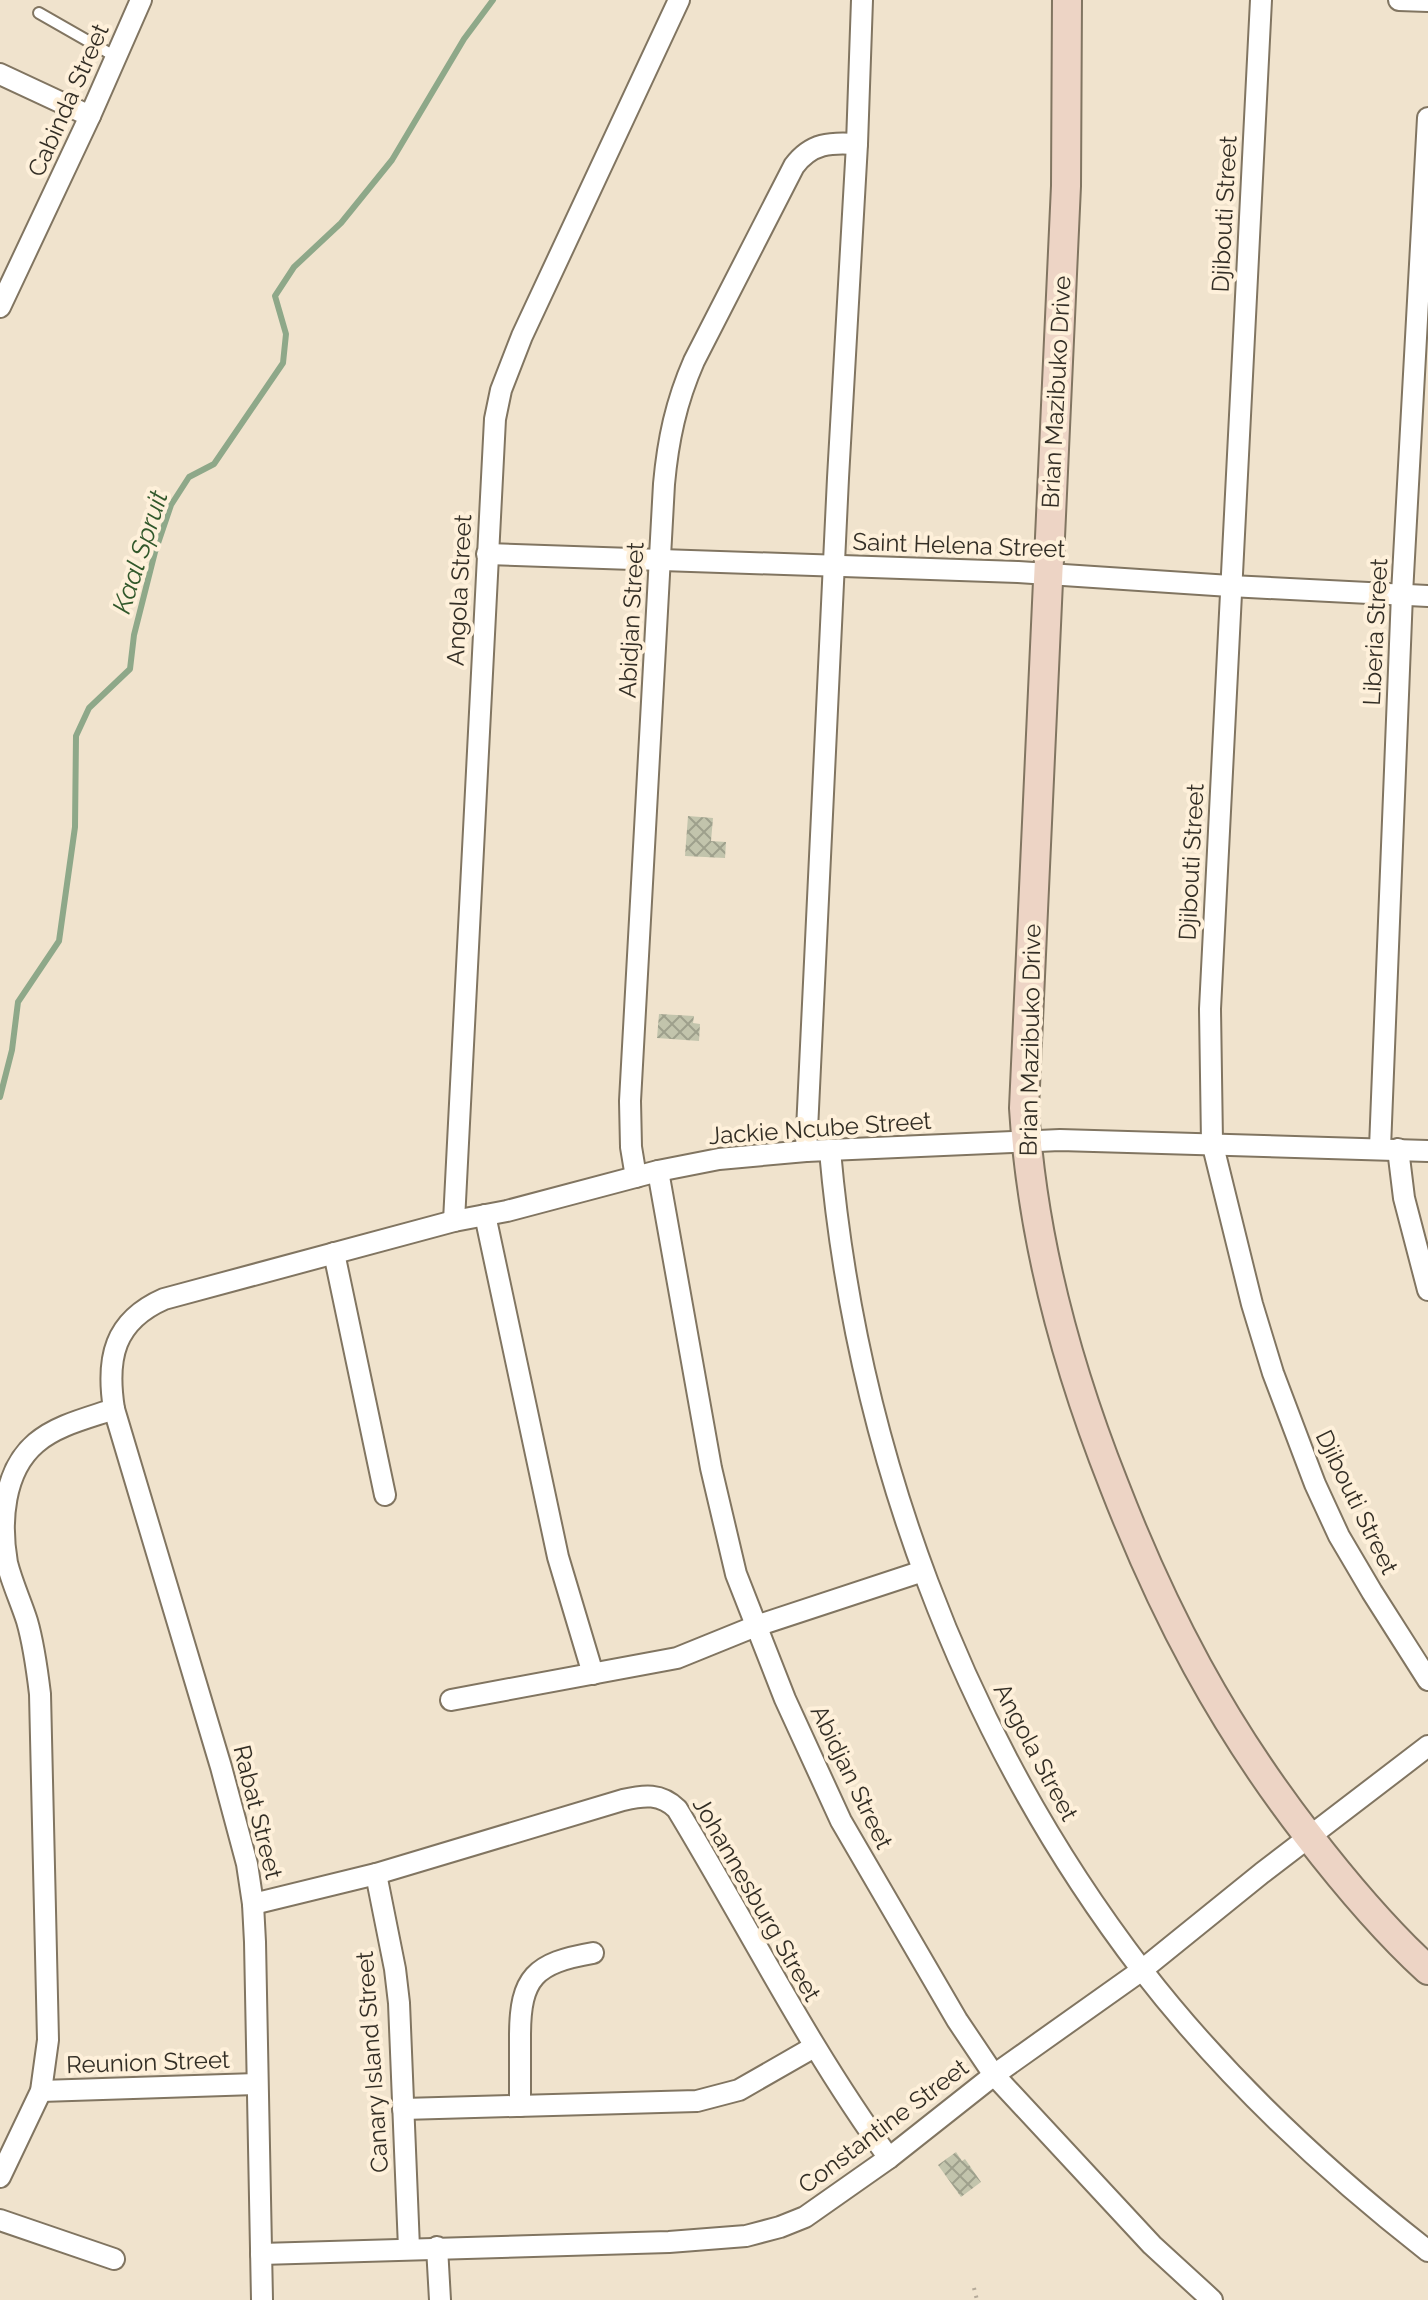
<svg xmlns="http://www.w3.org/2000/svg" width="1428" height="2300" font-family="Raleway,sans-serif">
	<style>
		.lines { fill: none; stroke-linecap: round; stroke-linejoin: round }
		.stream { stroke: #8ea889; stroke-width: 6 }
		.building { fill: url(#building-cross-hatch) }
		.lane-casing { stroke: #817561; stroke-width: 14 }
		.street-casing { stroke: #817561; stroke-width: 24 }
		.secondary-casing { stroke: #817561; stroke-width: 32 }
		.path { stroke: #b5aa99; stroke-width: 4; stroke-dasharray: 2 6; stroke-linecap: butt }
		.lane { stroke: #fff; stroke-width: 10 }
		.street { stroke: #fff; stroke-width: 20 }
		.secondary { stroke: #edd4c5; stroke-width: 28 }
		.labels { text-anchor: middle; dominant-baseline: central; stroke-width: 8; stroke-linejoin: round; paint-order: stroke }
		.street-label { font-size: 24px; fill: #332e25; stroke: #fef0da }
		.water-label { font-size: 26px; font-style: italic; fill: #31582b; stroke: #fef0da }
	</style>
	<defs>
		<pattern id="building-cross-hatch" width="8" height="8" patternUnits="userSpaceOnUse" patternTransform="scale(2)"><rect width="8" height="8" fill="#c2c4ac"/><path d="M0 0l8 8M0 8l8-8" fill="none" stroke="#9ea08c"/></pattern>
	</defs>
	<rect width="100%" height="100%" fill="#f0e3cd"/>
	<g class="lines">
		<!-- stream -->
		<path class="stream" d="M0,1097L12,1050L18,1002L59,941L75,827L76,736L89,708L130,669L134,635L155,552L171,505L189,477L214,464L283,363L286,334L275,296L294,267L341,223L392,160L464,39L493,0"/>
	</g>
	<!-- building -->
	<g class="building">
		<path d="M688,816L713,818L711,841L726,842L725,858L685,856Z"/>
		<path d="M659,1014L694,1016L693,1023L700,1024L699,1041L657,1038Z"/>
		<path d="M956,2152L962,2161L965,2159L981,2182L961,2197L938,2165Z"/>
	</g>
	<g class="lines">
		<!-- lane casing -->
		<g class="lane-casing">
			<path id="lane" d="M39,13L116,57"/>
		</g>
		<!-- street casing -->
		<g class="street-casing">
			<g id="street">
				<path d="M1261,0L1210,1009L1212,1142L1252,1304L1273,1373L1315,1484L1339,1536L1372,1592L1428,1680"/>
				<path d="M1399,0L1428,1"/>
				<path d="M0,74L90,116"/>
				<path d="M0,307L90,116L141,0"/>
				<path d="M487,554L1018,572L1230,586L1428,596"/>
				<path d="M1380,1148L1402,594L1428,118"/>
				<path d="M1398,1149L1404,1198L1428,1290"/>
				<path d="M806,1151L838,478L857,144L862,0"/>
				<path d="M830,1151C856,1446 961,1734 1142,1970C1224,2076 1323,2169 1428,2251"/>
				<path d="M658,1171L711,1468L736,1574L785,1699L841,1821L957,2020L994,2075L1152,2245L1212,2300"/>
				<path d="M636,1177L631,1147L630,1101L664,484C668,440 676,402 694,361L794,166C811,143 831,142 857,144"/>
				<path d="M485,1215L558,1557L593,1674"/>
				<path d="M454,1221L495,419L501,390L522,336L679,0"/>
				<path d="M334,1253L385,1495"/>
				<path d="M451,1700L677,1658L756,1626L923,1571"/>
				<path d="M376,1874L395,1969L399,2003L409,2248"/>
				<path d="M253,1904L376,1874L623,1800C644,1795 661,1793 677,1809C748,1926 808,2047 889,2158"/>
				<path d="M41,2091L257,2084"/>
				<path d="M520,2106C520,2082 520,2059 520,2036C520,1977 535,1963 593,1953"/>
				<path d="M403,2109L697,2101L739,2090L814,2047"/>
				<path d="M0,2177L41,2091L48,2040L40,1694C37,1669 34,1645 27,1621C21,1602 12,1583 7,1563C0,1523 3,1471 36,1443C57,1425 88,1418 114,1409"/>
				<path d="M0,2220L114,2259"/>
				<path d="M437,2247L440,2300"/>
				<path d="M261,2254L669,2242L746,2236L780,2227L805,2217L889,2158L994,2075L1142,1970L1262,1873L1428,1746"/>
				<path d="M262,2300L255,1942L253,1904L247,1864L221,1767L114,1409C106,1358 114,1321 164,1299L454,1221L507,1211L658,1171L719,1159L806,1151L1060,1140L1428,1151"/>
			</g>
		</g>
		<!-- secondary casing -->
		<g class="secondary-casing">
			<path id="secondary" d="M1067,0L1066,186L1024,1108C1032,1239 1066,1364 1114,1485C1164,1614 1222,1724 1307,1834C1344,1882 1383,1929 1428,1970"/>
		</g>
		<!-- path -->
		<path class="path" d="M974,2288L977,2300"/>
		<!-- lane -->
		<use href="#lane" class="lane"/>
		<!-- street -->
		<use href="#street" class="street"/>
		<!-- secondary -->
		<use href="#secondary" class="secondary"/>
	</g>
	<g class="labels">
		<!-- street labels -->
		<g class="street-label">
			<text transform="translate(68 100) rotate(-66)">Cabinda Street</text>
			<text transform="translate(1224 214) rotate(-87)">Djibouti Street</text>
			<text transform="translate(1056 392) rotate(-87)">Brian Mazibuko Drive</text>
			<text transform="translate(959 545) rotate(2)">Saint Helena Street</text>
			<text transform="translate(459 590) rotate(-87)">Angola Street</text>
			<text transform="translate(631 620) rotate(-87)">Abidjan Street</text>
			<text transform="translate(1375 632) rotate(-87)">Liberia Street</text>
			<text transform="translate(1191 862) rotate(-87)">Djibouti Street</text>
			<text transform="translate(1030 1040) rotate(-89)">Brian Mazibuko Drive</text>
			<text transform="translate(820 1128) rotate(-4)">Jackie Ncube Street</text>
			<text transform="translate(1357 1502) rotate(64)">Djibouti Street</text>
			<text transform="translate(1036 1752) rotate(62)">Angola Street</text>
			<text transform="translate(852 1777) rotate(64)">Abidjan Street</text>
			<text transform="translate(258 1812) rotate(76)">Rabat Street</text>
			<text transform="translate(757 1899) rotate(60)">Johannesburg Street</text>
			<text transform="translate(148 2062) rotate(-2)">Reunion Street</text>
			<text transform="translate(372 2062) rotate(-94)">Canary Island Street</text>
			<text transform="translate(883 2126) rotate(-37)">Constantine Street</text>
		</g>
		<!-- water labels -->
		<g class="water-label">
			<text transform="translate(140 552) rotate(-72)">Kaal Spruit</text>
		</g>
	</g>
</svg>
